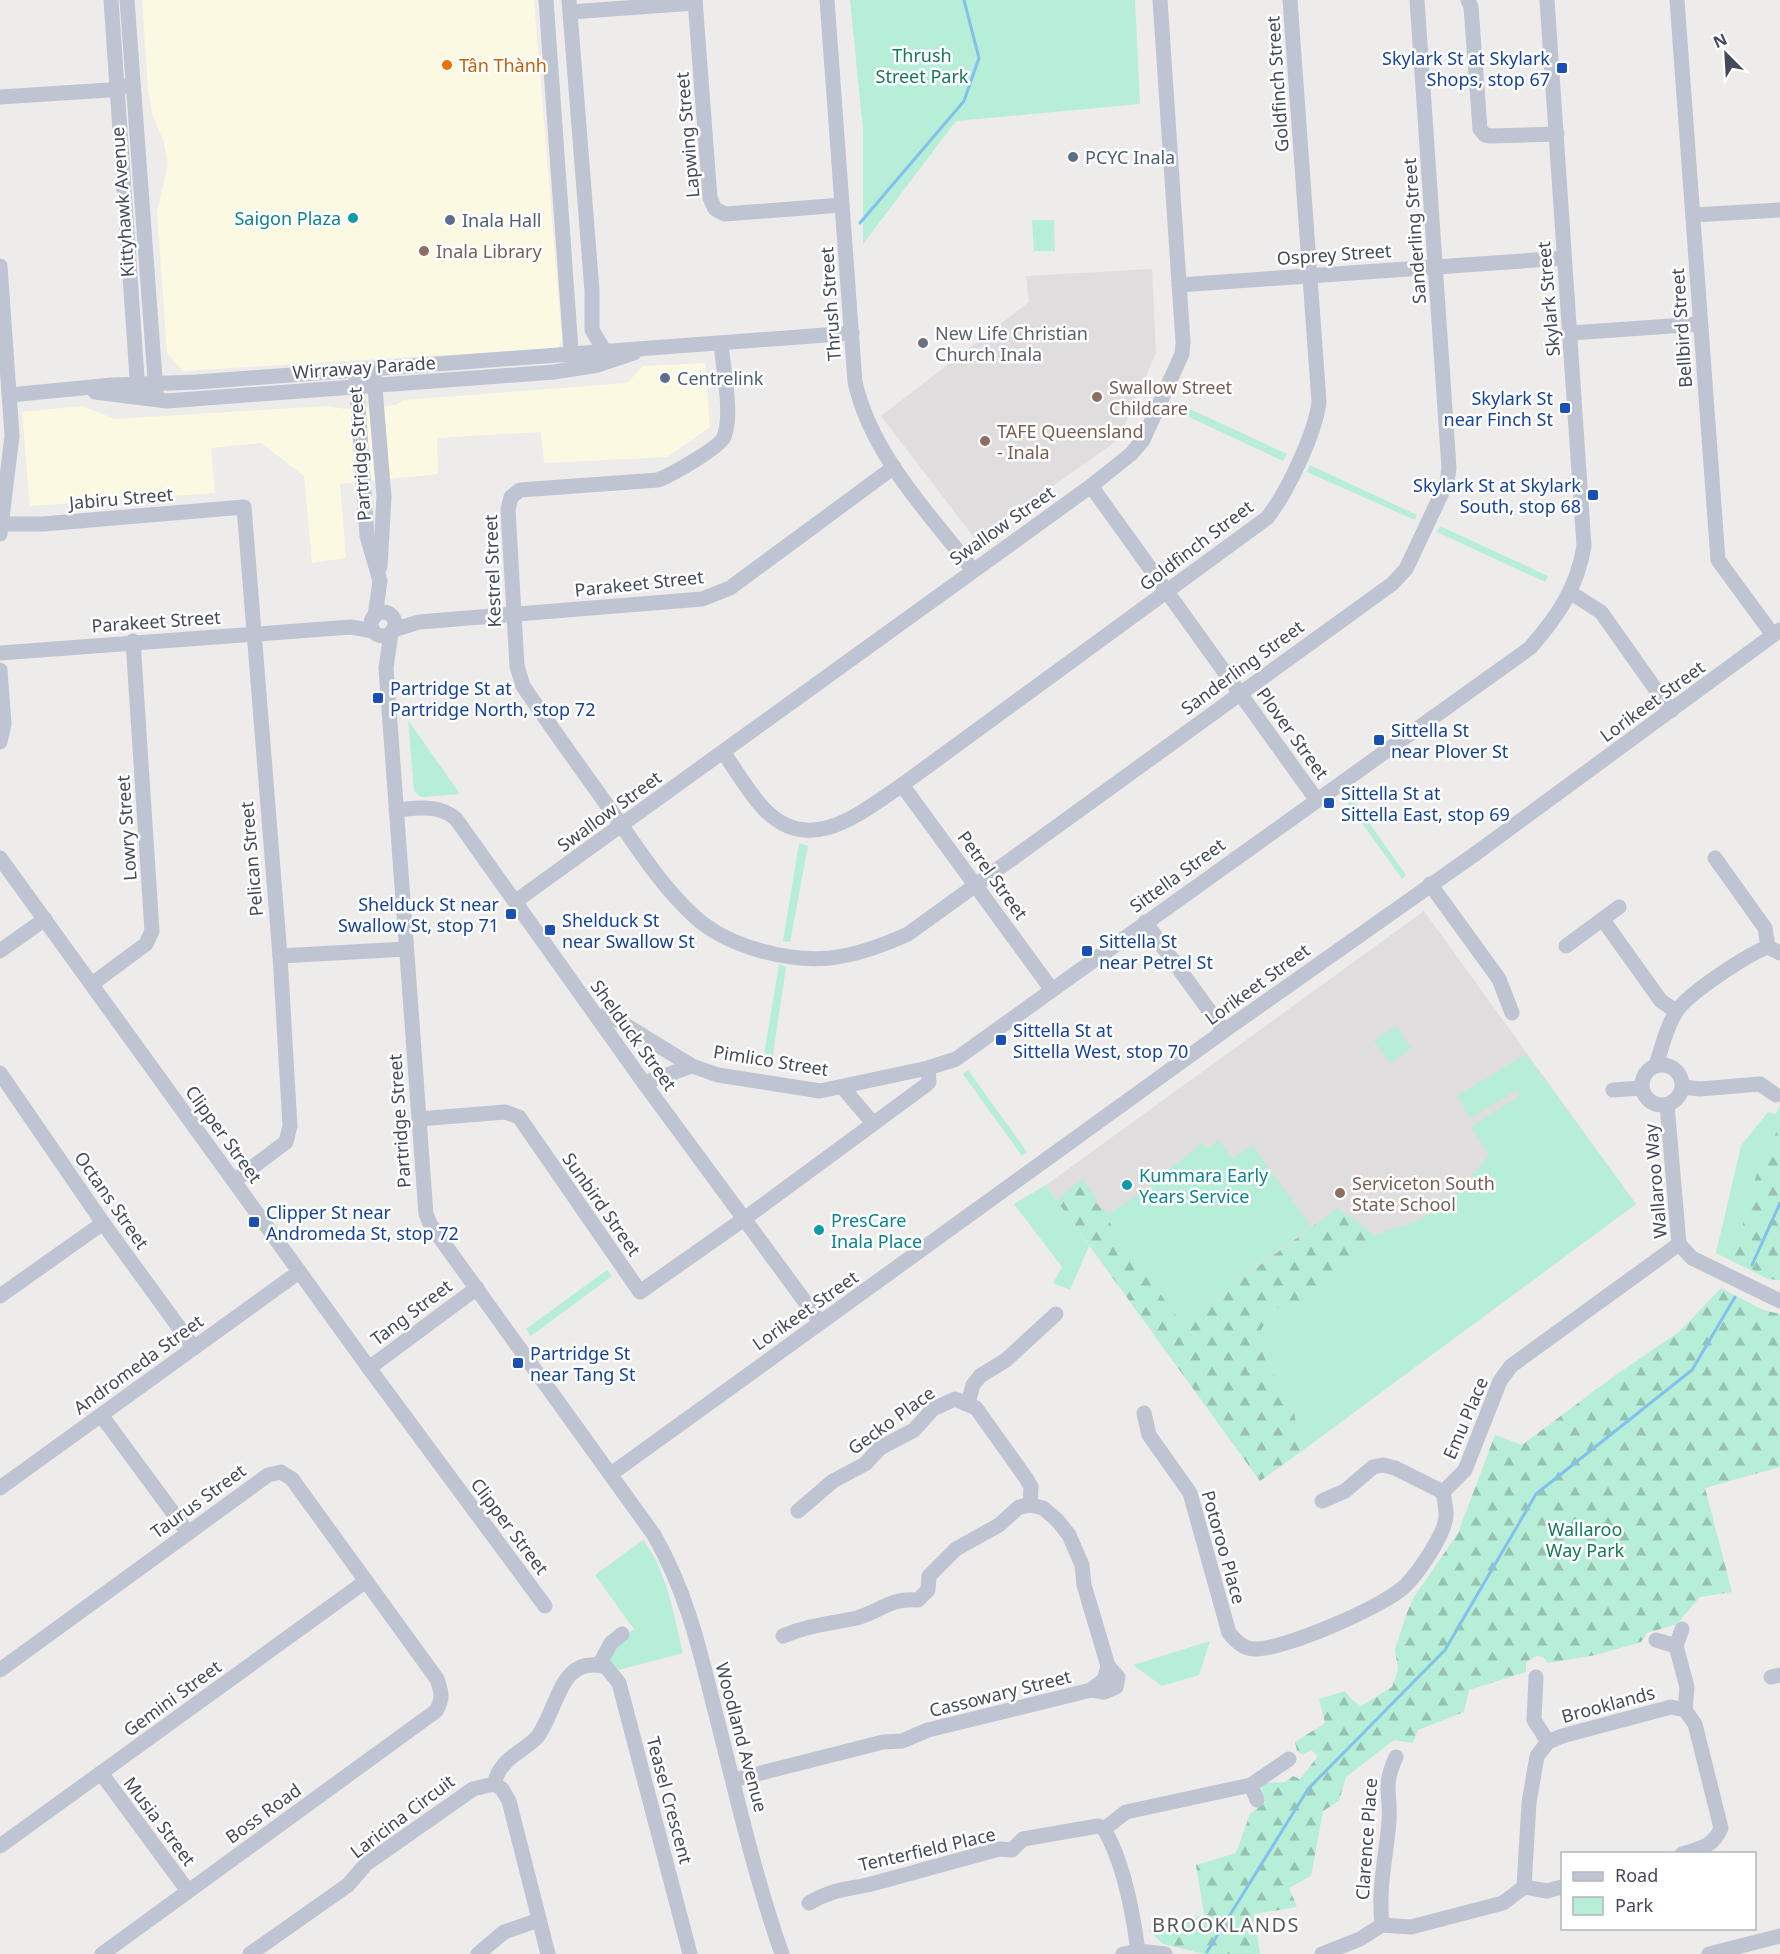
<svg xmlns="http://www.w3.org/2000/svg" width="1780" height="1954" font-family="'Noto Sans',sans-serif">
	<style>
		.commercial { fill: #fbf9e2 }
		.education { fill: #dfdddd }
		.green { fill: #b7eed7 }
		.forest { fill: url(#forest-firs) }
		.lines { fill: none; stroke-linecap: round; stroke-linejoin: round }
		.stream { stroke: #83c1ec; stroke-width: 3 }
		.minor { stroke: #bec4d1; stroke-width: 15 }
		.food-dot { fill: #e8710a; stroke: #fff; stroke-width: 2 }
		.transit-dot { fill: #1a4fb4; stroke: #fff; stroke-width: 2 }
		.service-dot { fill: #5c6f8a; stroke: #fff; stroke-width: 2 }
		.culture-dot { fill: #0f9aa8; stroke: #fff; stroke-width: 2 }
		.education-dot { fill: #8d6e63; stroke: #fff; stroke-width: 2 }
		.worship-dot { fill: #6b7280; stroke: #fff; stroke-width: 2 }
		.labels { text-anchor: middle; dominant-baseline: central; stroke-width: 5; stroke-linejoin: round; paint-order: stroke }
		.park-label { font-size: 18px; fill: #15795b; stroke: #fff }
		.transit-label { font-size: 18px; fill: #164399; stroke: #fff; text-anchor: start }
		.food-label { font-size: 18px; fill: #c56008; stroke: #fff; text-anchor: start }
		.street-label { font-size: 18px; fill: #434a59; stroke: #fff }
		.service-label { font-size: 18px; fill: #4e5e75; stroke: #fff; text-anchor: start }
		.culture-label { font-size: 18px; fill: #0d838f; stroke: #fff; text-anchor: start }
		.education-label { font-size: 18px; fill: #785e54; stroke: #fff; text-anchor: start }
		.worship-label { font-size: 18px; fill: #5b616d; stroke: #fff; text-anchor: start }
		.neighbourhood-label { font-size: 20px; letter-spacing: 1.5px; fill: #585a60; stroke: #fff }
	</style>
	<defs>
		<pattern id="forest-firs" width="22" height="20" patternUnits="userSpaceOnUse" patternTransform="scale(1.5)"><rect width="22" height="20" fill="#b7eed7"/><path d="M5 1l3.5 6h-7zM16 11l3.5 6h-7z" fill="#96c3b1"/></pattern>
	</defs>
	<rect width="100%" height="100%" fill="#eeebeb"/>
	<!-- commercial -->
	<g class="commercial">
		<path d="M142,0H534L562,340L558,348L183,371L167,353L157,212L168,164L164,143L152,113L148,89Z"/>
		<path d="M705,363L710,427L667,457L544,463L541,432L437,438L438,474L340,484L346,558L312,563L304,476L261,443L211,448L215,493L30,506L22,412L82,406L115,419L327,406L346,409L396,405L403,400L627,383L643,366Z"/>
	</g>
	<!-- education -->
	<g class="education">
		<path d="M1152,269L1156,353L1118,440L976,540L881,416L1029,302L1026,276Z"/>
		<path d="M1424,911L1636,1204L1260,1481L1046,1185Z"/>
	</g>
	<!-- green -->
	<g class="green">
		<path d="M850,0H1135L1140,104L956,121L863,244V130Z"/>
		<path d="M1032,220H1054L1055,251H1034Z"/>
		<path d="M1179,404L1287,454L1283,461L1176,411Z"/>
		<path d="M1310,465L1417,515L1415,520L1307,472Z"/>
		<path d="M1440,526L1548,576L1545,582L1437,532Z"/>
		<path d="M408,720L460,794L421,797L414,791Z"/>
		<path d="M1350,796L1406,875L1402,879L1345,799Z"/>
		<path d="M799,843L808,846L790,942L783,941Z"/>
		<path d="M779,964L786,967L771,1068L762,1066Z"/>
		<path d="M1396,1026L1411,1048L1390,1063L1374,1041Z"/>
		<path d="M1526,1054L1636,1204L1302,1451L1292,1403L1267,1365L1258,1336L1272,1309L1302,1302L1319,1282L1346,1272L1375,1235L1418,1221L1453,1196L1481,1166L1489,1154L1471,1127L1520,1096L1517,1090L1470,1118L1457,1096Z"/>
		<path d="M968,1070L1027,1152L1022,1156L963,1074Z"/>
		<path d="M1780,1107V1280L1768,1279L1716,1253L1741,1146L1768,1112L1775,1114Z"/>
		<path d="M1219,1140L1232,1159L1253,1146L1311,1226L1181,1323L1105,1216L1145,1190L1203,1142L1207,1148Z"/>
		<path d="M1046,1185L1089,1246L1070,1290L1053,1283L1062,1267L1014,1204Z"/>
		<path d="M607,1270L612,1276L531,1336L526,1329Z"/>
		<path d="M643,1540C667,1570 674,1616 683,1653L619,1670L605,1657L614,1645L634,1629L595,1575Z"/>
		<path d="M1210,1641L1199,1675L1162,1686L1133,1665Z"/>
	</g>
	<!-- forest -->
	<g class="forest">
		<path d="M1780,1125V1280L1768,1279L1732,1256L1742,1228L1758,1169Z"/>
		<path d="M1084,1180L1097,1200L1096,1203L1108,1214L1105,1216L1181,1323L1338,1208L1375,1235L1346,1272L1319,1282L1302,1302L1272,1309L1258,1336L1267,1365L1292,1403L1302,1451L1260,1481L1057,1201L1076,1183Z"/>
		<path d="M1721,1288L1763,1310L1780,1314V1467L1705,1488L1732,1592L1700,1597L1677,1624L1647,1633L1641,1642L1596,1655L1548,1663L1543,1657L1537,1656L1526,1662V1672L1469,1690L1464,1712L1418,1730L1413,1743L1394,1740L1346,1777L1339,1801L1323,1811L1311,1876L1289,1888L1297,1907L1254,1914L1260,1954H1204L1163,1944L1149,1931L1204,1915L1196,1865L1236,1853L1250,1814L1266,1802L1261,1792L1264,1783L1285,1782L1293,1776L1300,1779L1318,1756L1311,1750L1303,1755L1297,1751L1295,1742L1325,1723L1319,1699L1345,1691L1351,1699L1361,1706L1392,1687L1398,1670L1395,1649L1408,1610L1414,1597L1458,1533L1495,1435L1522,1445L1617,1374L1679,1332Z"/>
	</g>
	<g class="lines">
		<!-- stream -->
		<g class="stream">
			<path d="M860,223L964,101L979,58L964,0"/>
			<path d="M1752,1265L1780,1203"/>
			<path d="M1207,1952L1308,1789L1445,1650L1536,1494L1692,1370L1735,1297"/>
		</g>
		<!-- minor -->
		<g class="minor">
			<path d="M111,0L138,392"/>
			<path d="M127,0L156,392"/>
			<path d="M546,0L572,364"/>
			<path d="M569,0L592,291V330L604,350"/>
			<path d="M695,0L710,198L715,209L725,214L842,205"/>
			<path d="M827,0L855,382C871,454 928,512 972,569"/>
			<path d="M1468,0L1471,7L1480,129L1485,135L1491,136L1557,134"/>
			<path d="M1677,0L1718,560L1773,635"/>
			<path d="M570,12L695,3"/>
			<path d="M0,97L109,90L125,86"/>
			<path d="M1693,215L1780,210"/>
			<path d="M0,266L12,436L0,534"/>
			<path d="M1179,285L1564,258"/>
			<path d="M1571,333L1700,324"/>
			<path d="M721,344C723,368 733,415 724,437C719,448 671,475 658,480L520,490L511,497L508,510L517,666L523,686C553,730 584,773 615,816C639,850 663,888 694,916C726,946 786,962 830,958C856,955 884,945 908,934L1392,584L1406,569L1447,482L1449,468L1417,0"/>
			<path d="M374,376L384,497L380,567"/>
			<path d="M356,377L367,536L380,581L375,616"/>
			<path d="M95,392L167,401L554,372L598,365L634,353"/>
			<path d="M10,395L112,385L197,382L852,333"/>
			<path d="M1091,486L1316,799"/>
			<path d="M1,524H43L244,507L280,956L290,1126L286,1142L234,1181"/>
			<path d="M1571,593L1601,612L1671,711"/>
			<circle cx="383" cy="624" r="12"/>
			<path d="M393,630L419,622L702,599L730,588L894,467"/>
			<path d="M391,633L386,668L426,1214L430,1224L654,1535C687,1593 699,1647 715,1711C736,1792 754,1875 782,1954"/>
			<path d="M0,653L351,627L373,631"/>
			<path d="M0,670L4,724L0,742"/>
			<path d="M723,752C736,770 748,792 764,809C810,857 860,813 902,785L1267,518C1287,493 1315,434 1319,402L1290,0"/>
			<path d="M902,785L1052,990"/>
			<path d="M396,810C418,808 439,804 456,819L644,1083L820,1322"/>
			<path d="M0,858L369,1368L545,1606"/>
			<path d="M1715,858L1765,928L1768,947"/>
			<path d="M1430,884L1499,979L1512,1013"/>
			<path d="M516,901L1091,486L1131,454L1143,440L1182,354L1183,342L1160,0"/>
			<path d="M1603,920L1661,1001L1676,1011"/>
			<path d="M1145,922L1224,1031"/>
			<path d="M1566,946L1619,907"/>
			<path d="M0,951L45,919"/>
			<path d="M280,956L406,949"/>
			<path d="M92,984L146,944L152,931L133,641"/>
			<path d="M599,1019L605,1015L614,1018L692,1066L718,1075L820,1091L928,1068L956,1059L1530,648C1558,616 1577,588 1584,546L1547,0"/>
			<circle cx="1662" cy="1085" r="20"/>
			<path d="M1656,1065C1662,1048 1666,1027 1676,1012C1687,994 1748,954 1768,947L1780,953"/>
			<path d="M0,1073L103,1223L194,1348"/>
			<path d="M644,1083L692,1066"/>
			<path d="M1683,1087L1700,1089L1760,1084L1776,1095"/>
			<path d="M843,1088L872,1122"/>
			<path d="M1613,1090L1642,1088"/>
			<path d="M1667,1105L1679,1244L1692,1258L1780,1301"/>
			<path d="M419,1119L505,1112L519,1117L640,1292L744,1219L926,1085L929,1082L928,1068"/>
			<path d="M0,1296L103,1223"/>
			<path d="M369,1368L477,1288"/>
			<path d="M968,1403L973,1385L980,1376L1006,1360L1056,1314"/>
			<path d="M1144,1413L1149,1435L1190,1493L1229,1633C1236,1641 1243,1649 1255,1649C1283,1650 1386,1606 1406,1585C1418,1573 1447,1532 1446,1514C1446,1507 1444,1499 1443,1492L1465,1470L1500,1381L1511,1366L1679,1244"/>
			<path d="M101,1415L188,1533"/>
			<path d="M611,1474L1224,1031L1475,854L1780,630"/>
			<path d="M0,1488L299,1272"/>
			<path d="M1322,1501L1345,1491L1373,1467L1383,1465L1395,1468L1443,1492"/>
			<path d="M798,1511L833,1481L865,1464L880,1448L914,1430L933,1409L955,1399L976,1408L1026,1478L1031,1487L1030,1505"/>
			<path d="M1656,1640L1676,1646L1687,1687L1685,1710"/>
			<path d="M1676,1646L1682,1629"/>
			<path d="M599,1665L611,1643L622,1634"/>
			<path d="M0,1670L268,1475L281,1472L292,1479L437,1679C442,1693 443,1699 436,1711L102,1954"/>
			<path d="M1536,1677L1534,1720L1548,1742"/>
			<path d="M1771,1677L1780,1675"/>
			<path d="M1091,1690L1104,1692L1116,1687L1118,1677L1108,1666"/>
			<path d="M101,1773L188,1891"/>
			<path d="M733,1780L883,1742L902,1741L928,1730L1091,1690L1104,1680L1108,1666L1084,1585L1082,1565L1069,1535L1057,1520L1043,1508L1030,1505L1019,1507L999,1525L956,1549L929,1576L928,1590L918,1600C889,1597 878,1614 852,1619C827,1624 806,1626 783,1636"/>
			<path d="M494,1784C496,1778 498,1771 502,1767C511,1754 528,1748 538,1736C558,1709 560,1653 606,1667L619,1683L690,1954"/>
			<path d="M1251,1785L1257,1800"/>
			<path d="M1104,1829L1126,1812L1251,1785L1289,1759"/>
			<path d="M0,1846L366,1581"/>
			<path d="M1682,1854C1700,1849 1714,1846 1721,1828L1695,1724L1685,1710"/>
			<path d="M1524,1887L1529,1803L1537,1756L1548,1742L1562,1736L1671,1707L1685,1710"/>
			<path d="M809,1903C834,1888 849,1890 875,1883C916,1872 958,1860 1000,1849L1012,1850L1023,1839L1098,1826L1104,1829C1123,1861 1133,1913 1138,1951"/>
			<path d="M1382,1925C1378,1885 1386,1859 1389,1821C1391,1791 1382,1788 1396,1757"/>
			<path d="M250,1954L348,1885L366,1864L473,1789L494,1784L502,1789L509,1801L548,1954"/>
			<path d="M478,1954L504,1932L539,1920"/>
			<path d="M1123,1954L1138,1951L1165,1954"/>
			<path d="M1322,1954L1360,1939L1382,1925L1411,1927L1503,1903L1524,1887L1547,1891L1562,1887"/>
			<path d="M1709,1954L1780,1936"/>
		</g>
	</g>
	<!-- markers -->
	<circle class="food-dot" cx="447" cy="65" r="6"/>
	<g class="transit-dot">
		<rect x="1556" y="62" width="12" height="12" rx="3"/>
		<rect x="1559" y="402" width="12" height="12" rx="3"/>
		<rect x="1587" y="489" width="12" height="12" rx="3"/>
		<rect x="372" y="692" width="12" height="12" rx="3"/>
		<rect x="1373" y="734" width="12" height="12" rx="3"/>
		<rect x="1323" y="797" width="12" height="12" rx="3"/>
		<rect x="505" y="908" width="12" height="12" rx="3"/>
		<rect x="544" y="924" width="12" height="12" rx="3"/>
		<rect x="1081" y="945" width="12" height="12" rx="3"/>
		<rect x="995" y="1034" width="12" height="12" rx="3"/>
		<rect x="248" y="1216" width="12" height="12" rx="3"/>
		<rect x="512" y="1357" width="12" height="12" rx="3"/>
	</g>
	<g class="service-dot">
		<circle cx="1073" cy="157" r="6"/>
		<circle cx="450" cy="220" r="6"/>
		<circle cx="665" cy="378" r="6"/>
	</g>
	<g class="culture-dot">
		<circle cx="353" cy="218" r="6"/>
		<circle cx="1127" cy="1185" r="6"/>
		<circle cx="819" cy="1230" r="6"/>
	</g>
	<g class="education-dot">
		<circle cx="424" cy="251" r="6"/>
		<circle cx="1097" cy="397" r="6"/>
		<circle cx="985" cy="441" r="6"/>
		<circle cx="1340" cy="1193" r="6"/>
	</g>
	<circle class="worship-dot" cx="923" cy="343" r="6"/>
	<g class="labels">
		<!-- park labels -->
		<g class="park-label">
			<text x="922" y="55">Thrush<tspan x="922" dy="21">Street Park</tspan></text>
			<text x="1585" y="1529">Wallaroo<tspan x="1585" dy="21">Way Park</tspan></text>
		</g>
		<!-- transit labels -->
		<g class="transit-label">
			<text x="1550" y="58" text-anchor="end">Skylark St at Skylark<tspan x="1550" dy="21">Shops, stop 67</tspan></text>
			<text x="1553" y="398" text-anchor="end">Skylark St<tspan x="1553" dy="21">near Finch St</tspan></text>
			<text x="1581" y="485" text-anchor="end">Skylark St at Skylark<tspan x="1581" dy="21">South, stop 68</tspan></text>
			<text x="390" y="688">Partridge St at<tspan x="390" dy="21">Partridge North, stop 72</tspan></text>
			<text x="1391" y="730">Sittella St<tspan x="1391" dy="21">near Plover St</tspan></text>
			<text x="1341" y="793">Sittella St at<tspan x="1341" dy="21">Sittella East, stop 69</tspan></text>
			<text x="499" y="904" text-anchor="end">Shelduck St near<tspan x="499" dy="21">Swallow St, stop 71</tspan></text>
			<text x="562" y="920">Shelduck St<tspan x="562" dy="21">near Swallow St</tspan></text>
			<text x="1099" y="941">Sittella St<tspan x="1099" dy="21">near Petrel St</tspan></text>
			<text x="1013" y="1030">Sittella St at<tspan x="1013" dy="21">Sittella West, stop 70</tspan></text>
			<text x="266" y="1212">Clipper St near<tspan x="266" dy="21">Andromeda St, stop 72</tspan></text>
			<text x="530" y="1353">Partridge St<tspan x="530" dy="21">near Tang St</tspan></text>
		</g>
		<!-- food labels -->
		<g class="food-label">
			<text x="459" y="65">Tân Thành</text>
		</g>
		<!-- street labels -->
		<g class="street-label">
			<text transform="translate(1277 84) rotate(-94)">Goldfinch Street</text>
			<text transform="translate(687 135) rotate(-95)">Lapwing Street</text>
			<text transform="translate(122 202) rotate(-94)">Kittyhawk Avenue</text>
			<text transform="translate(1414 231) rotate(-94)">Sanderling Street</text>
			<text transform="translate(1334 254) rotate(-4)">Osprey Street</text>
			<text transform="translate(1548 299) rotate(-95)">Skylark Street</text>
			<text transform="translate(830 304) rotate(-94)">Thrush Street</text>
			<text transform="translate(1681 328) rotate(-94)">Bellbird Street</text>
			<text transform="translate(364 367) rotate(-4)">Wirraway Parade</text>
			<text transform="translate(359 454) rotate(-94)">Partridge Street</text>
			<text transform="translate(121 498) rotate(-5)">Jabiru Street</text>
			<text transform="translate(1002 525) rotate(-35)">Swallow Street</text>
			<text transform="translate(1196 545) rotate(-37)">Goldfinch Street</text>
			<text transform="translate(492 571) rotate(-92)">Kestrel Street</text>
			<text transform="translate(639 583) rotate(-6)">Parakeet Street</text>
			<text transform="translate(156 621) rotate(-4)">Parakeet Street</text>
			<text transform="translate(1242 667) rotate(-36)">Sanderling Street</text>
			<text transform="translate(1652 701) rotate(-36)">Lorikeet Street</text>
			<text transform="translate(1293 733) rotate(54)">Plover Street</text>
			<text transform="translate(609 811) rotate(-36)">Swallow Street</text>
			<text transform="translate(126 828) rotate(-94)">Lowry Street</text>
			<text transform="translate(251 859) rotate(-95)">Pelican Street</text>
			<text transform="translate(993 875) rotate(54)">Petrel Street</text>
			<text transform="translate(1177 875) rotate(-36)">Sittella Street</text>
			<text transform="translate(1257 984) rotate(-36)">Lorikeet Street</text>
			<text transform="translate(634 1035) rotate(54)">Shelduck Street</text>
			<text transform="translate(771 1060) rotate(9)">Pimlico Street</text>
			<text transform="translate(399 1121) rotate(-94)">Partridge Street</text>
			<text transform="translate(224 1134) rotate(54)">Clipper Street</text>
			<text transform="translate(1655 1181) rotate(-95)">Wallaroo Way</text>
			<text transform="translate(112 1200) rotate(55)">Octans Street</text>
			<text transform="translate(602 1204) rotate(55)">Sunbird Street</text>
			<text transform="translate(805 1310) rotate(-35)">Lorikeet Street</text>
			<text transform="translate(411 1312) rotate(-37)">Tang Street</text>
			<text transform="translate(138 1364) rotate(-36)">Andromeda Street</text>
			<text transform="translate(1465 1418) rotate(-67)">Emu Place</text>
			<text transform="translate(891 1420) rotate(-36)">Gecko Place</text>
			<text transform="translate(198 1501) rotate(-36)">Taurus Street</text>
			<text transform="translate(510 1526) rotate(53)">Clipper Street</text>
			<text transform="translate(1224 1547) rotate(74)">Potoroo Place</text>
			<text transform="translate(1000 1693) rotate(-14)">Cassowary Street</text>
			<text transform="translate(172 1698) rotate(-36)">Gemini Street</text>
			<text transform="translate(1608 1704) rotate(-15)">Brooklands</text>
			<text transform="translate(742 1737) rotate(75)">Woodland Avenue</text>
			<text transform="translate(670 1800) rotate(75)">Teasel Crescent</text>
			<text transform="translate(263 1813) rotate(-36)">Boss Road</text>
			<text transform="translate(402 1816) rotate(-37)">Laricina Circuit</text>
			<text transform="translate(160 1821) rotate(53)">Musia Street</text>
			<text transform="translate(1366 1839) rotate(-86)">Clarence Place</text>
			<text transform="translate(927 1849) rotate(-13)">Tenterfield Place</text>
		</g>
		<!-- service labels -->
		<g class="service-label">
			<text x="1085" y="157">PCYC Inala</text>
			<text x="462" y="220">Inala Hall</text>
			<text x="677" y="378">Centrelink</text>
		</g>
		<!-- culture labels -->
		<g class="culture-label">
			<text x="341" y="218" text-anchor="end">Saigon Plaza</text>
			<text x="1139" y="1175">Kummara Early<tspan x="1139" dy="21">Years Service</tspan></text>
			<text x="831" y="1220">PresCare<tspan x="831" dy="21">Inala Place</tspan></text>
		</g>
		<!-- education labels -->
		<g class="education-label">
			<text x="436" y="251">Inala Library</text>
			<text x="1109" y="387">Swallow Street<tspan x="1109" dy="21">Childcare</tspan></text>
			<text x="997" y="431">TAFE Queensland<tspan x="997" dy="21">- Inala</tspan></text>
			<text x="1352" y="1183">Serviceton South<tspan x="1352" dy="21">State School</tspan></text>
		</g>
		<!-- worship labels -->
		<g class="worship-label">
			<text x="935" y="333">New Life Christian<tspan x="935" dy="21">Church Inala</tspan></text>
		</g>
		<!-- neighbourhood labels -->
		<g class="neighbourhood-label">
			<text x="1226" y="1924">BROOKLANDS</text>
		</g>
	</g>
	<!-- legend -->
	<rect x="1561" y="1852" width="195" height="78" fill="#ffffff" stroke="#b4b7bd" stroke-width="1.5"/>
	<rect x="1573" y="1872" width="30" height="9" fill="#bec4d1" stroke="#b4b7bd" stroke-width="1.5"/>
	<text x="1615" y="1882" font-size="18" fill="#434a59">Road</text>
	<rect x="1573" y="1897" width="30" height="18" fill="#b7eed7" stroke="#b4b7bd" stroke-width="1.5"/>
	<text x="1615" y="1912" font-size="18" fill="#434a59">Park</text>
	<!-- north arrow -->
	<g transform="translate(1726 54) rotate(336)" stroke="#ffffff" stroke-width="4.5" paint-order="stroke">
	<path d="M0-4.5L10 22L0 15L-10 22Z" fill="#434a59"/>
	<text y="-9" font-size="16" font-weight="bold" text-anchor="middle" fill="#434a59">N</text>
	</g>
</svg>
